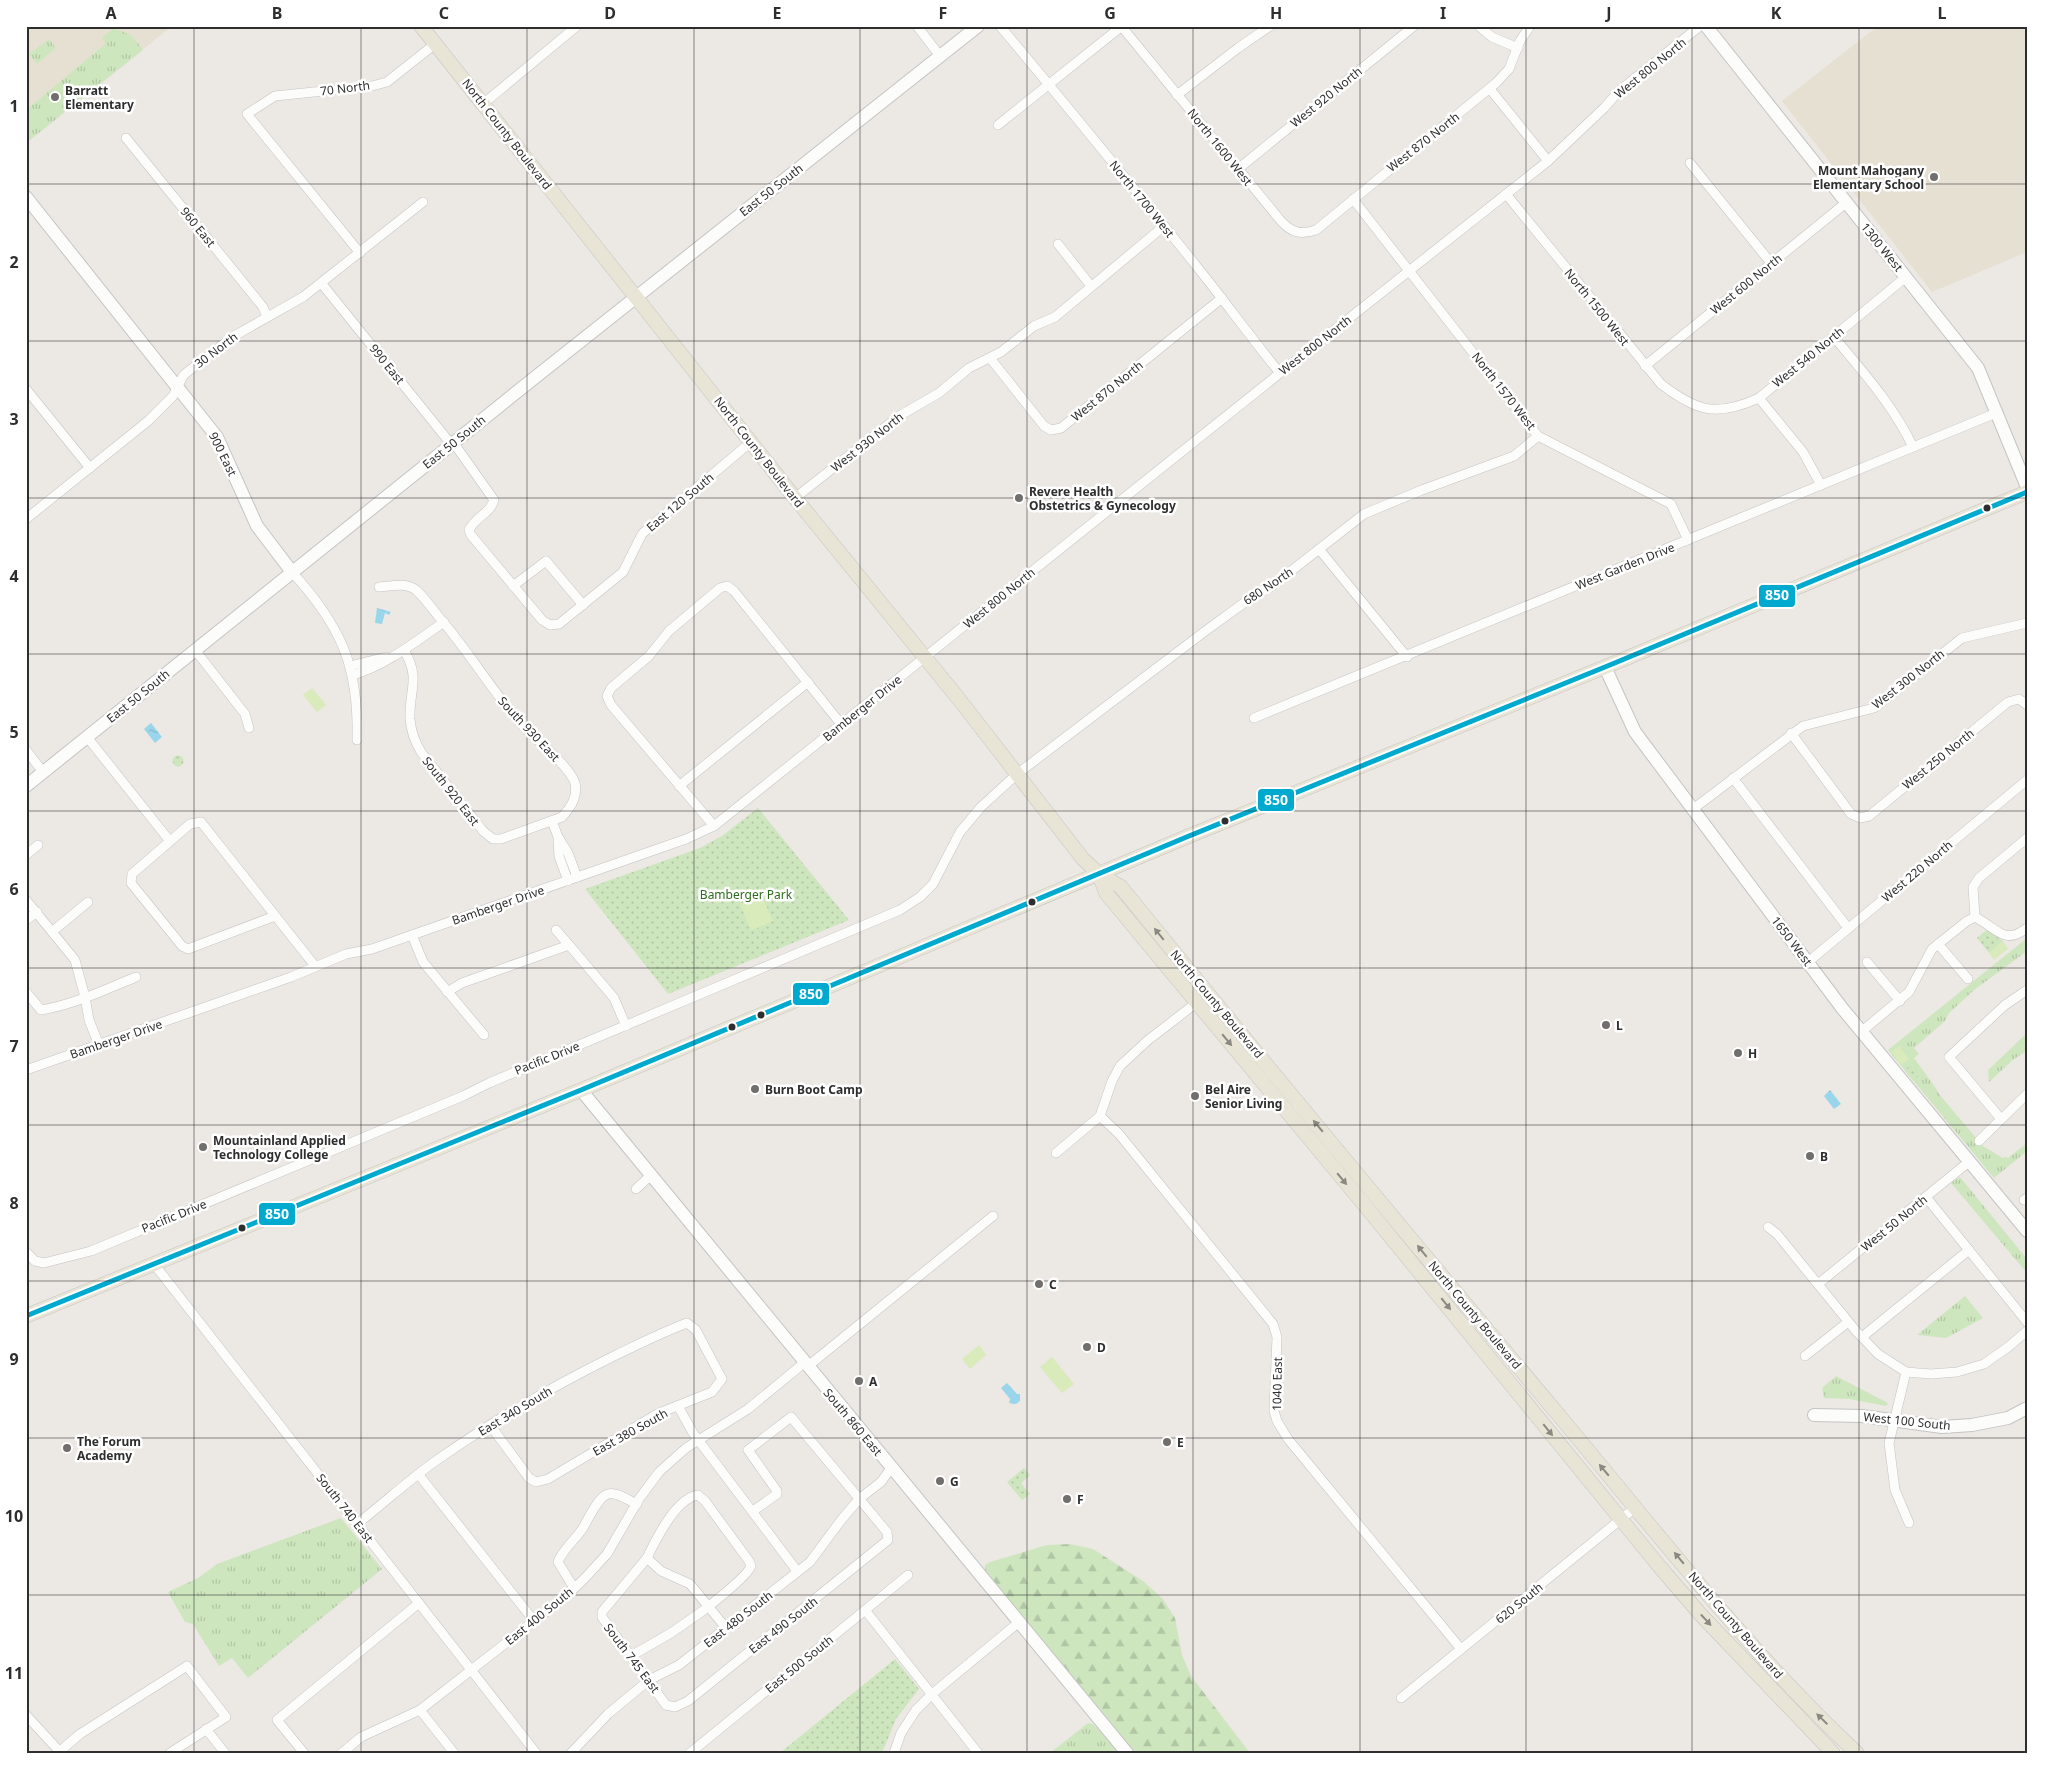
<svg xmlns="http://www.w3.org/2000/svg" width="2053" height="1779" font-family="'Noto Sans',sans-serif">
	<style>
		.education { fill: #e6e0d3 }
		.grass { fill: url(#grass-tufts) }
		.forest { fill: url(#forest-firs) }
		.park { fill: url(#park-dots) }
		.pitch { fill: #d9eabb }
		.water { fill: url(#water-ripples) }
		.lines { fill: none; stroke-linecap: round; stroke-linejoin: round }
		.street-casing { stroke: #c5c4c5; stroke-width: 10 }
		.secondary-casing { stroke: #c5c4c5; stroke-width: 14 }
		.primary-casing { stroke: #c6c5c4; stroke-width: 15 }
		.street { stroke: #fcfcfb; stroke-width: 9 }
		.secondary { stroke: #fcfcfb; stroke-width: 12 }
		.primary { stroke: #e8e4d6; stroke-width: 14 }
		.bus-1-casing { stroke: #fff; stroke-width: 9 }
		.bus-1 { stroke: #00a9ce; stroke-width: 5 }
		.oneway { fill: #8b8982 }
		.grid { fill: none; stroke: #2e2e2e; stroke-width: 1; stroke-opacity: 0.55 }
		.poi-dot { fill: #706f6e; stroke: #fff; stroke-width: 2 }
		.bus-dot { fill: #2e2e2e; stroke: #fff; stroke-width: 2 }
		.labels { text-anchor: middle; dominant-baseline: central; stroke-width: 5; stroke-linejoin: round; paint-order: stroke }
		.street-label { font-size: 12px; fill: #2e2e2e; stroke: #fff }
		.poi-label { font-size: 12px; font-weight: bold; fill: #2e2e2e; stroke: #fff; text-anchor: start }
		.park-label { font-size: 12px; fill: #2c6e1b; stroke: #fff }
		.line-badge { stroke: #fff; stroke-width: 2 }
		.badge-label { font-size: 14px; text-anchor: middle; font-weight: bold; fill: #fff }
		.neatline { fill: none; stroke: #2e2e2e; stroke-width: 2 }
		.grid-label { font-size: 16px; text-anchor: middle; font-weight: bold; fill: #2e2e2e }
	</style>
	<defs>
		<pattern id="grass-tufts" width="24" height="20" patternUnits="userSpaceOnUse" patternTransform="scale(1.25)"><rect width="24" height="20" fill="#cee6be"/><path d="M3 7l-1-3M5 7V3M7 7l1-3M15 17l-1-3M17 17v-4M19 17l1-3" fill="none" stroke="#b1c6a4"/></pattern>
		<pattern id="forest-firs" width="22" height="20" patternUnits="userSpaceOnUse" patternTransform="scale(1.25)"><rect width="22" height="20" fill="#cee6be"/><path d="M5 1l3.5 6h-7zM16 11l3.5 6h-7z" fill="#b1c6a4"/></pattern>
		<pattern id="park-dots" width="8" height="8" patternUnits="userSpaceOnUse" patternTransform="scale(1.25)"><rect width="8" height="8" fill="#cee6be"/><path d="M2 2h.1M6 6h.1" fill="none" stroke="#b1c6a4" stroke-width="1.8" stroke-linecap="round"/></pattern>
		<pattern id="water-ripples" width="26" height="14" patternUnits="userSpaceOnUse" patternTransform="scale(1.25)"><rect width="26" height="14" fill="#99d6ec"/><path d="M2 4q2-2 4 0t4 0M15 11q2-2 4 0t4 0" fill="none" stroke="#84b8cb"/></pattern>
	</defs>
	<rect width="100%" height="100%" fill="#ece8e4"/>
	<!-- education -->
	<g class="education">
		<path d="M26,26H172L26,143Z"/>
		<path d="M1878,26H2021L2027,34V252L1932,292L1782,101Z"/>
	</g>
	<!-- grass -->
	<g class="grass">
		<path d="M114,28L131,35L143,50L26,143V110L105,44L102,37Z"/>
		<path d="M49,39L56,48L37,64L29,54Z"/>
		<path d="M2027,938V951L1974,990L1949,1013L1945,1021L1914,1048L1919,1054L1914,1058L1935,1087L1939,1094L1983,1146L2003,1158L2006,1157L2008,1158L2027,1143V1151L1994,1178L1888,1050Z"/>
		<path d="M2027,1033V1051L2014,1059L1989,1082L1988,1070Z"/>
		<path d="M1960,1177L2027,1259V1273L1951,1183Z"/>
		<path d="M1965,1296L1983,1318L1946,1338L1917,1335Z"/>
		<path d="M1836,1376L1888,1403L1886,1406L1849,1399L1824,1398L1822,1388Z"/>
		<path d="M341,1518L382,1569L248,1678L232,1658L219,1666L193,1624L185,1622L168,1592L198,1578L217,1564Z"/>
		<path d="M1088,1723L1093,1724L1120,1753H1050Z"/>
	</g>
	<!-- forest -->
	<path class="forest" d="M1070,1544L1093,1549L1143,1581L1163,1599L1175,1618L1182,1655L1191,1676L1250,1753H1136L1099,1708L1087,1698L1013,1609L985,1570V1565L990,1562L1047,1545Z"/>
	<!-- park -->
	<g class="park">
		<circle cx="178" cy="761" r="5.5"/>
		<path d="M758,808L849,920L668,994L585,889L700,848L722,836Z"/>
		<path d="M1987,930L2003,941L1989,953L1977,938Z"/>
		<path d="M1913,1064L1921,1074L1913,1081L1905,1071Z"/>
		<path d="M1024,1468L1030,1475L1021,1483L1030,1494L1022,1500L1007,1482Z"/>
		<path d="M895,1659L919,1689L896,1719L882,1753H780Z"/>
	</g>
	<!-- pitch -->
	<g class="pitch">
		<path d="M312,688L326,705L317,712L303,695Z"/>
		<path d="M761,894L773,921L751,931L740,904Z"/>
		<path d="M2003,941L2008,949L1994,960L1989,953Z"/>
		<path d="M1899,1046L1909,1059L1901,1065L1891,1052Z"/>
		<path d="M979,1345L986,1355L970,1369L962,1359Z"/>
		<path d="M1052,1357L1074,1384L1062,1393L1040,1367Z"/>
	</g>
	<!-- water -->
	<g class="water">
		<path d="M377,608L391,612L389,615L385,613L382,624L375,623Z"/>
		<path d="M151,723L162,737L155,743L144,729Z"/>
		<path d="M1830,1090L1841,1104L1834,1109L1824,1096Z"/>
		<path d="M1007,1383L1017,1394H1020V1401L1016,1404L1009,1403L1010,1399L1001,1388Z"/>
	</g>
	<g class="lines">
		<!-- street casing -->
		<g class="street-casing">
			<g id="street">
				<path d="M917,26L940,56"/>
				<path d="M1000,26C1067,106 1133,187 1198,268C1226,303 1252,339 1280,373"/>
				<path d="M1479,26L1492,37L1518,48"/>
				<path d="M1122,27L1281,221C1292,233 1301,235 1316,230L1496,83L1509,69L1520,41L1530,26"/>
				<path d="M1490,89L1548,161"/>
				<path d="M1177,95L1238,48L1270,26"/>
				<path d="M483,104L577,26"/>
				<path d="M998,125L1122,26"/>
				<path d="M126,138L263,307L267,317"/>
				<path d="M1690,163L1771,263"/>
				<path d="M1238,169L1414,26"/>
				<path d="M1506,194L1661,384C1697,412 1717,417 1759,398L1906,277"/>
				<path d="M1353,199L1538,436L1671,504L1688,540"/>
				<path d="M1058,244L1091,286"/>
				<path d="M360,253L247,114L275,96L372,86L387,82L435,44"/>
				<path d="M322,284L451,444"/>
				<path d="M1834,337C1863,372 1893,405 1913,447"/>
				<path d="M990,358L1044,426L1051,430L1061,428L1222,298"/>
				<path d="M1645,366L1847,202"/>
				<path d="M26,389L90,468"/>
				<path d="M1759,398L1803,452L1821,485"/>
				<path d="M453,442L494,500C490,514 475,517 469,530L471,535L542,620L550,625L559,624L623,572L642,534L651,526L751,442"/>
				<path d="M795,498L899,416L939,393L969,368L1001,352L1034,326L1055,317L1164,226"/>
				<path d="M26,519L148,421L173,396L183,376L186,373L234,336L303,297L423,202"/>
				<path d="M1319,549L1407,657"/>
				<path d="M292,572C341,626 359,666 357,740"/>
				<path d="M513,586L546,561L583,605"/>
				<path d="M379,587C391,586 406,582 416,590C424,597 431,607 438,616C469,651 492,692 524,727C537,740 570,767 575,783C578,797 571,807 562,817L501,839H493L483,831L421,752C415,742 411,731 410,719C409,689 421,679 404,650"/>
				<path d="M195,650L245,714L249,728"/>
				<path d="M350,666L386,657"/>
				<path d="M353,675C386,665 415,642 444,622"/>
				<path d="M1254,718L1996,413"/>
				<path d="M1791,733L1851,814L1860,818L1869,816L2008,702L2019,699L2027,705"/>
				<path d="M87,737L169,840"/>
				<path d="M26,750L43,772"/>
				<path d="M1733,778L1848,928"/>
				<path d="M679,786L808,682"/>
				<path d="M1693,809L1803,726L1874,708L1962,638L2027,623"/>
				<path d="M552,821L558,837L568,853L577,877"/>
				<path d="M714,826L611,705L607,696L611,688L649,656L669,631L720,588L727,586L734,591L841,724"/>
				<path d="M558,840L559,856L568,881"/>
				<path d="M26,855L38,845"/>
				<path d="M26,900L75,960L85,997L89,1020L99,1045"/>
				<path d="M275,916L188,949L182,946L131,883L132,874L190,824L201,822L315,966"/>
				<path d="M1975,917L1973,887L1979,878L2027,838"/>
				<path d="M1975,917C1997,928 2004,946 2027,928"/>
				<path d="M26,920L37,912"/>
				<path d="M53,931L88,902"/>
				<path d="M412,935L423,962L484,1035"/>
				<path d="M1938,944L1968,979"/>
				<path d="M569,945L614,998L626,1026"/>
				<path d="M1808,962L2027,780"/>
				<path d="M1867,962L1900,1001"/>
				<path d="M26,992L41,1010C73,1005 106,989 136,977"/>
				<path d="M447,992L462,983L569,945L556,930"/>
				<path d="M1862,1031L1909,992L1932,949L1967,921L1975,917"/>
				<path d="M26,1070L291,977L346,954L372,949L686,839L714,826L1280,373L1548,161L1604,108L1619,91L1700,26"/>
				<path d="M1100,1116L1119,1134L1273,1324L1277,1337L1274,1411L1277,1421L1288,1439L1461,1649"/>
				<path d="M2001,1119L1949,1057L2005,1005L2027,990"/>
				<path d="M1979,1141L2027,1094"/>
				<path d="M1056,1153L1100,1116L1112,1081L1120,1066L1147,1041L1196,1003"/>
				<path d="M636,1189L650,1176"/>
				<path d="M1926,1197L2027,1322"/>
				<path d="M2024,1200L2027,1198"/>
				<path d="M1768,1227L1777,1234L1856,1331L1878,1354L1906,1372L1931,1374L1957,1372L1984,1364L2008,1347L2027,1331"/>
				<path d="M26,1252L35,1261L44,1263L91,1251L463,1096L489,1083C626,1026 763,967 900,910L920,897L933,884L960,832L981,807L1017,774L1204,632L1248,600L1272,586L1364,514L1422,490L1514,456L1538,436"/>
				<path d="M154,1264L536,1753"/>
				<path d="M1818,1284L1970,1161"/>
				<path d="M1862,1337L1969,1250"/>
				<path d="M1805,1356L1848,1322"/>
				<path d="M807,1367L993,1216"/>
				<path d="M1906,1372L1889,1443L1895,1490L1909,1523"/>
				<path d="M678,1406L693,1433L797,1571"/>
				<path d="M419,1475L534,1621"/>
				<path d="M357,1524C384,1503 410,1479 437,1460C494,1420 555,1385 618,1354C641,1343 663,1332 687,1323L696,1330L722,1379L712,1392L657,1414L548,1479L536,1482L529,1478L490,1425"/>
				<path d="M647,1558L602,1612V1617L666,1705L675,1707L688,1701L888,1540L887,1532L791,1417L748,1450L777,1491V1494L753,1511"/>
				<path d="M574,1588L558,1562C562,1550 576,1539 583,1528C588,1519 599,1496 608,1494C616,1491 629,1501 637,1504"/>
				<path d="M865,1610L978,1753"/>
				<path d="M631,1656L671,1633L704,1610C714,1602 748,1576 751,1566L749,1561L705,1501L698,1495C676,1498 656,1539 647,1558L661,1571L690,1584L726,1628"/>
				<path d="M1401,1698L1636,1507"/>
				<path d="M420,1710L454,1753"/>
				<path d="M26,1715L61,1753"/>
				<path d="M206,1729L225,1753"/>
				<path d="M60,1751L80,1734L187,1666L226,1717L170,1753"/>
				<path d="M304,1753L277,1720L419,1603"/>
				<path d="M342,1753L361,1737L420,1710L566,1596L584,1579L607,1554L639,1499L659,1472L686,1448L748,1409L804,1363"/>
				<path d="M571,1753L608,1714L649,1680L679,1665L810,1562L842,1519L859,1499L881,1482L891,1468"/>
				<path d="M690,1753L908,1575"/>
				<path d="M894,1753L901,1733L916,1710L932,1694L1018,1623"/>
			</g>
		</g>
		<!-- secondary casing -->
		<g class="secondary-casing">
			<g id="secondary">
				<path d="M1706,26L1978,368L2027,487"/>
				<path d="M26,197L217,437L257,526L292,572"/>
				<path d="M1605,667L1635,732L1842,1008L2027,1231"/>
				<path d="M26,786L533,379L978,26"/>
				<path d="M581,1090L1127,1753"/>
				<path d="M1814,1415L1862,1416L1942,1427L1972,1425L2008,1418L2027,1408"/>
			</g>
		</g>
		<!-- primary casing -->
		<g class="primary-casing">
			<g id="primary">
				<path d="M421,26L795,498L958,698L1083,859L1099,874L1121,887C1266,1066 1414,1243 1562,1419C1657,1533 1749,1652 1857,1753"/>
				<path d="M1099,874L1106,893L1367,1208L1659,1566L1702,1616L1833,1753"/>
				<path d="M26,1316L581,1090L1189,836L1605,667L2027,492"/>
			</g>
		</g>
		<!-- street -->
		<use href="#street" class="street"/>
		<!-- secondary -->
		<use href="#secondary" class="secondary"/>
		<!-- primary -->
		<use href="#primary" class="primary"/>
		<!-- bus-1 casing -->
		<g class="bus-1-casing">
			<path id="bus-1" d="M26,1316L581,1090L1189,836L1605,667L2027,492"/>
		</g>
		<!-- bus-1 -->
		<use href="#bus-1" class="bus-1"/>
	</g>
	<!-- one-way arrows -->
	<defs><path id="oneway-solid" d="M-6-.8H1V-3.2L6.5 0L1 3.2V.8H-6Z" transform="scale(1.25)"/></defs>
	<g class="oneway">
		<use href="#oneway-solid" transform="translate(1159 934) rotate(-129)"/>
		<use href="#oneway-solid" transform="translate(1227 1040) rotate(50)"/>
		<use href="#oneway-solid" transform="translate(1318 1126) rotate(-130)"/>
		<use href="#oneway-solid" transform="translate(1342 1179) rotate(50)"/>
		<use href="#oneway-solid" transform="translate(1422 1251) rotate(-129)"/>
		<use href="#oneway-solid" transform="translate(1446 1304) rotate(51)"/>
		<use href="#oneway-solid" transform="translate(1548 1430) rotate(51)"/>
		<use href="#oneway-solid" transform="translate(1604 1470) rotate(-130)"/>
		<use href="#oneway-solid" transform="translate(1679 1558) rotate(-130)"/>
		<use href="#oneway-solid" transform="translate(1706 1620) rotate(47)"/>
		<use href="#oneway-solid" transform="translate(1822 1719) rotate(-136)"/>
	</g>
	<!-- grid -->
	<path class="grid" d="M194,26V1753M361,26V1753M527,26V1753M694,26V1753M860,26V1753M1027,26V1753M1193,26V1753M1360,26V1753M1526,26V1753M1692,26V1753M1859,26V1753M26,184H2027M26,341H2027M26,498H2027M26,654H2027M26,811H2027M26,968H2027M26,1125H2027M26,1281H2027M26,1438H2027M26,1595H2027"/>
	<!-- markers -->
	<g class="poi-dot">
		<circle cx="55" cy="97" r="5"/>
		<circle cx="1934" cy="177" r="5"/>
		<circle cx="1019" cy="498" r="5"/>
		<circle cx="1606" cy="1025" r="5"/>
		<circle cx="1738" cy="1053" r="5"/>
		<circle cx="755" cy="1089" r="5"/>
		<circle cx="1195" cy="1096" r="5"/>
		<circle cx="203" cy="1147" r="5"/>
		<circle cx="1810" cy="1156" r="5"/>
		<circle cx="1039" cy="1284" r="5"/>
		<circle cx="1087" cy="1347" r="5"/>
		<circle cx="859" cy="1381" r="5"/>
		<circle cx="1167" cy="1442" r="5"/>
		<circle cx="67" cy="1448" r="5"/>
		<circle cx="940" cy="1481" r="5"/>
		<circle cx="1067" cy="1499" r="5"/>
	</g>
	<g class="bus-dot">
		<circle cx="1987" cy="508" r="4.5"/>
		<circle cx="1225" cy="821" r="4.5"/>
		<circle cx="1032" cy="902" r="4.5"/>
		<circle cx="761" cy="1015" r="4.5"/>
		<circle cx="732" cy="1027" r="4.5"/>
		<circle cx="242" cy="1228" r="4.5"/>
	</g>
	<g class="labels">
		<!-- street labels -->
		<g class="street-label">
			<text transform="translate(1650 68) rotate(-39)">West 800 North</text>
			<text transform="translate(345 88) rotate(-7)">70 North</text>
			<text transform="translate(1326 97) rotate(-39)">West 920 North</text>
			<text transform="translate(507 134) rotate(52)">North County Boulevard</text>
			<text transform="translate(1423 142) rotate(-38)">West 870 North</text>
			<text transform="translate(1220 147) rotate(51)">North 1600 West</text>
			<text transform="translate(771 190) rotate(-38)">East 50 South</text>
			<text transform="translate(1142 199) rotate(51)">North 1700 West</text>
			<text transform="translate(198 227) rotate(51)">960 East</text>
			<text transform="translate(1882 247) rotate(51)">1300 West</text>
			<text transform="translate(1746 284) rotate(-39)">West 600 North</text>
			<text transform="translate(1597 307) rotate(51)">North 1500 West</text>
			<text transform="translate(1315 345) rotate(-38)">West 800 North</text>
			<text transform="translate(216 350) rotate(-37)">30 North</text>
			<text transform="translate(1808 357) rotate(-39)">West 540 North</text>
			<text transform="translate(387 364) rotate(51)">990 East</text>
			<text transform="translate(1107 391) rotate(-39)">West 870 North</text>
			<text transform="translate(1504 391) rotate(52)">North 1570 West</text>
			<text transform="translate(454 442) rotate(-39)">East 50 South</text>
			<text transform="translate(867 442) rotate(-38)">West 930 North</text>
			<text transform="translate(759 452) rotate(52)">North County Boulevard</text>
			<text transform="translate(223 454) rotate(64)">900 East</text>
			<text transform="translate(680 502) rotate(-40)">East 120 South</text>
			<text transform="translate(1625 566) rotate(-22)">West Garden Drive</text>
			<text transform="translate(1268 586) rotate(-34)">680 North</text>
			<text transform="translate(999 598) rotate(-39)">West 800 North</text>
			<text transform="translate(1908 679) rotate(-38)">West 300 North</text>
			<text transform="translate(138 696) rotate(-39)">East 50 South</text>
			<text transform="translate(862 708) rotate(-39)">Bamberger Drive</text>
			<text transform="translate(529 729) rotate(47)">South 930 East</text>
			<text transform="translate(1938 759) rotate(-39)">West 250 North</text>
			<text transform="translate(451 791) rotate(52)">South 920 East</text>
			<text transform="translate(1917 871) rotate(-40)">West 220 North</text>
			<text transform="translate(498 905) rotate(-19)">Bamberger Drive</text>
			<text transform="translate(1792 941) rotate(53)">1650 West</text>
			<text transform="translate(1217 1004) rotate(50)">North County Boulevard</text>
			<text transform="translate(116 1039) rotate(-19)">Bamberger Drive</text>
			<text transform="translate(547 1058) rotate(-22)">Pacific Drive</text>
			<text transform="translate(174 1216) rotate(-22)">Pacific Drive</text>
			<text transform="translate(1894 1223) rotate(-39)">West 50 North</text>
			<text transform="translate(1475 1315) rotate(50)">North County Boulevard</text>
			<text transform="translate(1277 1384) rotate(-89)">1040 East</text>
			<text transform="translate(515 1411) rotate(-31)">East 340 South</text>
			<text transform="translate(1907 1421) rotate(6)">West 100 South</text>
			<text transform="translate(853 1422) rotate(50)">South 860 East</text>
			<text transform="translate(630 1432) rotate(-29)">East 380 South</text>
			<text transform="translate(345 1508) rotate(52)">South 740 East</text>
			<text transform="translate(1519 1603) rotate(-39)">620 South</text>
			<text transform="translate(539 1616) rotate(-39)">East 400 South</text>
			<text transform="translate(738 1619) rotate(-38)">East 480 South</text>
			<text transform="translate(783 1625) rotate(-38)">East 490 South</text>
			<text transform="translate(1736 1625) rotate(49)">North County Boulevard</text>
			<text transform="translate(632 1658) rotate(53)">South 745 East</text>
			<text transform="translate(799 1664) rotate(-39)">East 500 South</text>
		</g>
		<!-- poi labels -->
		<g class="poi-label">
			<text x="65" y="90">Barratt<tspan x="65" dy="14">Elementary</tspan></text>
			<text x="1924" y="170" text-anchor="end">Mount Mahogany<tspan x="1924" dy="14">Elementary School</tspan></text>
			<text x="1029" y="491">Revere Health<tspan x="1029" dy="14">Obstetrics &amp; Gynecology</tspan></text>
			<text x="1616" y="1025">L</text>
			<text x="1748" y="1053">H</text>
			<text x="765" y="1089">Burn Boot Camp</text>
			<text x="1205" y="1089">Bel Aire<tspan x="1205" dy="14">Senior Living</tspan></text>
			<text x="213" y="1140">Mountainland Applied<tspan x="213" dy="14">Technology College</tspan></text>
			<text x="1820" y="1156">B</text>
			<text x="1049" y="1284">C</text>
			<text x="1097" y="1347">D</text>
			<text x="869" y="1381">A</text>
			<text x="77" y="1441">The Forum<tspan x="77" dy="14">Academy</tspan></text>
			<text x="1177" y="1442">E</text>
			<text x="950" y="1481">G</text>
			<text x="1077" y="1499">F</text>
		</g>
		<!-- park labels -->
		<g class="park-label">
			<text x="746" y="894">Bamberger Park</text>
		</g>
	</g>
	<g class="line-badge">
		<rect x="1758" y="584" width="38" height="24" rx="5" fill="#00a9ce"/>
		<rect x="1257" y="788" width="38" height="24" rx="5" fill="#00a9ce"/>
		<rect x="792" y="982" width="38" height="24" rx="5" fill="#00a9ce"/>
		<rect x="258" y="1202" width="38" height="24" rx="5" fill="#00a9ce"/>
	</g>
	<g class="badge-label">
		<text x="1777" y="600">850</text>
		<text x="1276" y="805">850</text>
		<text x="811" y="999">850</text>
		<text x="277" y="1219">850</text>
	</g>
	<!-- border -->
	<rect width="2053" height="1779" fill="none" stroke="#ffffff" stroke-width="55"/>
	<rect x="28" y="28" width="1998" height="1724" class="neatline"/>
	<g class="grid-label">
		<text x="111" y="19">A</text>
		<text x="277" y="19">B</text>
		<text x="444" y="19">C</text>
		<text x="610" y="19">D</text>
		<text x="777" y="19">E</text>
		<text x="943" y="19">F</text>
		<text x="1110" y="19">G</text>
		<text x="1276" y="19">H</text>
		<text x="1443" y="19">I</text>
		<text x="1609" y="19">J</text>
		<text x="1776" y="19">K</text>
		<text x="1942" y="19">L</text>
		<text x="14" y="112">1</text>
		<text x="14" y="268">2</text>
		<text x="14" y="425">3</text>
		<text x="14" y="582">4</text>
		<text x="14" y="738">5</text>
		<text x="14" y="895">6</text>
		<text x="14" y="1052">7</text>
		<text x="14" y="1209">8</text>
		<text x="14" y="1365">9</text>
		<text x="14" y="1522">10</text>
		<text x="14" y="1679">11</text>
	</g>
</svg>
